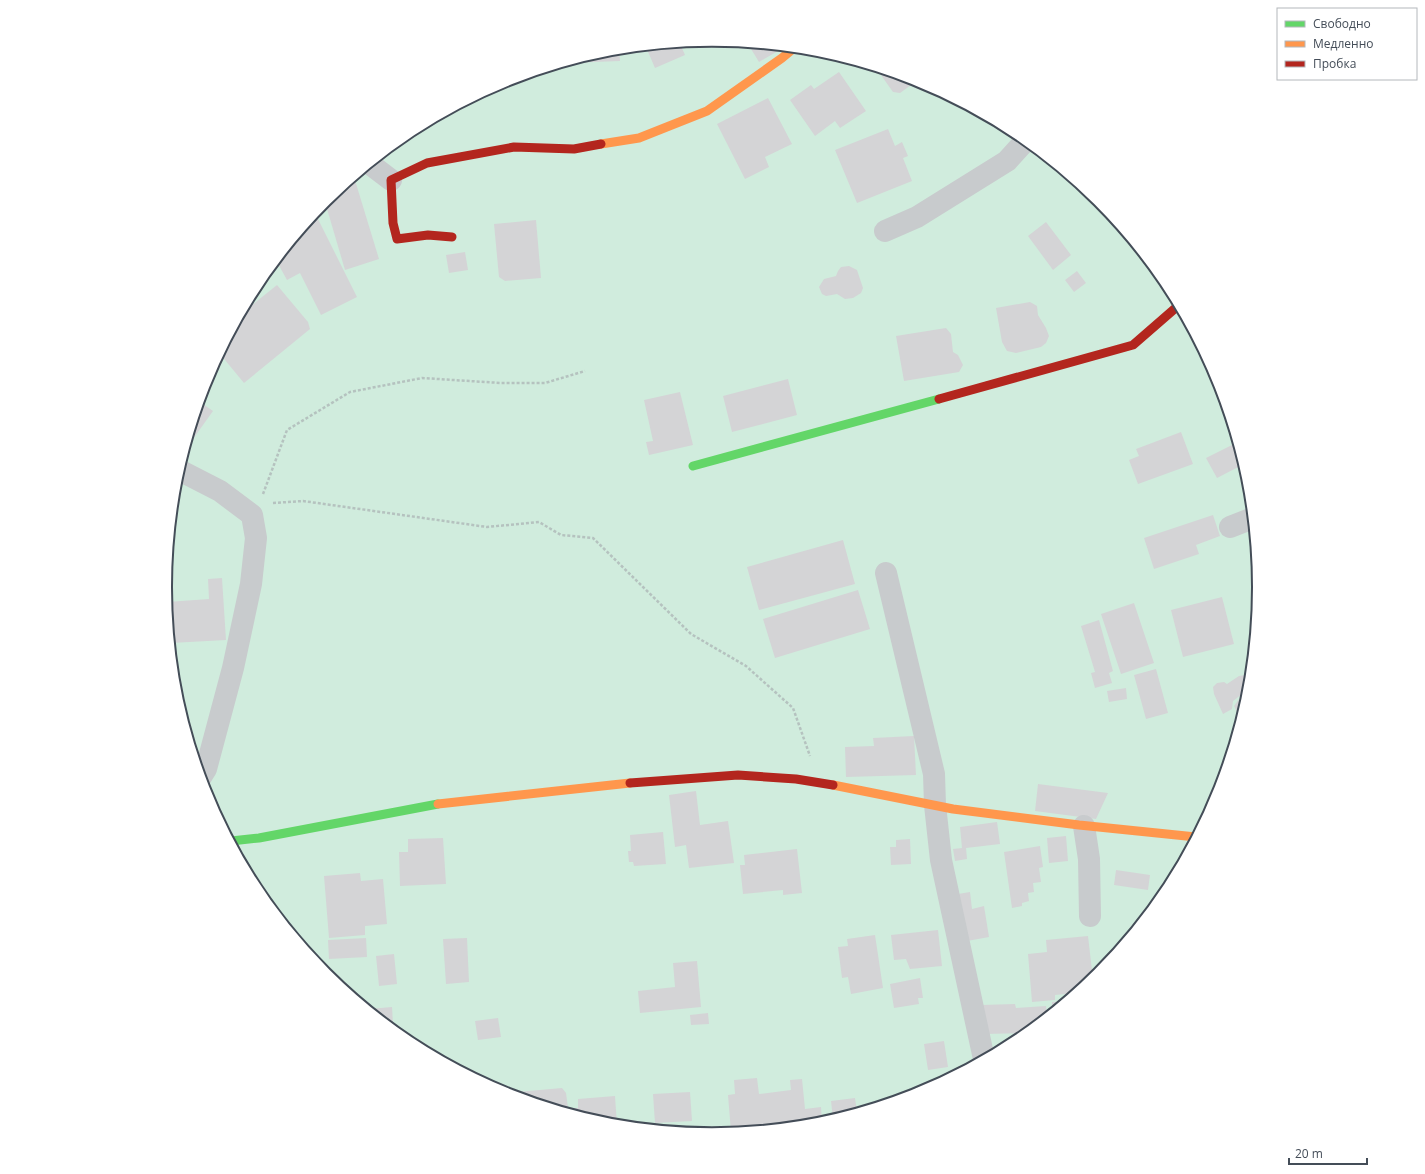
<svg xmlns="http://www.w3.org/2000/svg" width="1425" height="1174" font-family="'Open Sans',sans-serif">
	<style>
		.green { fill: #d0ecdd }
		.building { fill: #d4d4d6 }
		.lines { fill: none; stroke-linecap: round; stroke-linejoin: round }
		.path { stroke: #b5c2bf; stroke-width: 2.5; stroke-dasharray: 3 2; stroke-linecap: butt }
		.street { stroke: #c8cbcd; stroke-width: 22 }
		.fast { stroke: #63d668; stroke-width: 9 }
		.slow { stroke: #ff974d; stroke-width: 9 }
		.jam { stroke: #b3261e; stroke-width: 9 }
		.rim { fill: none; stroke: #444d58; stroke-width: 2 }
	</style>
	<rect width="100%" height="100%" fill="#edecec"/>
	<!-- green -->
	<circle class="green" cx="713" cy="587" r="545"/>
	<!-- building -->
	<g class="building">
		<path d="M688,42L681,46L685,55L655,68L646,47Z"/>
		<path d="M748,44L775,46L785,47L759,62Z"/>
		<path d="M619,49L620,61L569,63V62L606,50Z"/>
		<path d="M876,68L918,80L900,93L893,92Z"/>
		<path d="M839,72L866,111L840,128L835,121L815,136L790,100L811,85L814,89Z"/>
		<path d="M768,98L792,144L765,157L769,167L745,179L717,124Z"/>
		<path d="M888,129L895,146L902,142L908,156L903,158L912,181L857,203L835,150Z"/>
		<path d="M354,177L379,259L345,270L325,202Z"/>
		<path d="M315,213L357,297L321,315L300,273L287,280L276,260Z"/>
		<path d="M536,220L541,278L505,281L499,277L494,224Z"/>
		<path d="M1046,222L1071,255L1053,270L1028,236Z"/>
		<path d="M465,252L468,270L449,273L446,255Z"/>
		<path d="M849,266L857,270L863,288L861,293L853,298L845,299L837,294L826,296L822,294L819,287L824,279L836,276L838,271L841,267Z"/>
		<path d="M1077,271L1086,283L1074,292L1065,280Z"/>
		<path d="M277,285L308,322L310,329L244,383L220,354L241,314Z"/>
		<path d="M1030,302L1037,306L1038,315L1046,328L1049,336L1046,343L1041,347L1016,353L1007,351L1002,342L996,308Z"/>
		<path d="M946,328L951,334L953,352L958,355L963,365L959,372L904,381L896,336Z"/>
		<path d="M788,379L797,415L732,432L723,396Z"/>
		<path d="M680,392L693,445L649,455L646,442L653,441L644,400Z"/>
		<path d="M200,402L213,411L193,439L189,437Z"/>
		<path d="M1181,432L1193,464L1138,484L1129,460L1139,456L1136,449Z"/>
		<path d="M1236,443L1244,464L1217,478L1206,458Z"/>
		<path d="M1213,515L1220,536L1196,545L1199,554L1154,569L1144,538Z"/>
		<path d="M843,540L855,584L759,610L747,567Z"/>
		<path d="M222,578L226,640L171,643L167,602L209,599L208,579Z"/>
		<path d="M858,590L870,629L775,658L763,619Z"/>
		<path d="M1222,597L1234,644L1183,657L1171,610Z"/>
		<path d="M1134,603L1154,663L1121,674L1101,614Z"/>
		<path d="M1099,620L1113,671L1109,673L1112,683L1095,688L1091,673L1095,672L1081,626Z"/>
		<path d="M1156,669L1168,713L1146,719L1134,675Z"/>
		<path d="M1245,675L1250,681V688L1233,701L1232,709L1223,714L1214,694L1213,687L1217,683L1224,682L1227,684L1239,676Z"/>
		<path d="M1126,688L1127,699L1109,702L1107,691Z"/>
		<path d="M1249,692V694L1241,719L1234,706L1242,695Z"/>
		<path d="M914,736L916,775L846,777L845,747L874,746L873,738Z"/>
		<path d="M1038,784L1108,793L1096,819L1035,811Z"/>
		<path d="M696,791L700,825L728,821L734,863L689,868L686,845L675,847L669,795Z"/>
		<path d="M997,822L1000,844L966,848L967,859L955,861L953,849L962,848L960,827Z"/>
		<path d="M663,832L666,864L634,866L633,862H629L628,851H631L630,835Z"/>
		<path d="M1066,836L1068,861L1049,863L1047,838Z"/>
		<path d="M443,838L446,884L400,886L399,852H408V839Z"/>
		<path d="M910,839L911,864L891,865L890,847H896V840Z"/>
		<path d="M1040,846L1043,867L1039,868L1041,882L1033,883L1034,892L1028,893L1029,901L1022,903V906L1012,908L1004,852Z"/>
		<path d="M797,849L802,893L783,895V890L743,894L740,865H745L744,855Z"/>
		<path d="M1116,870L1150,875L1148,890L1114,885Z"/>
		<path d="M360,873L361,881L383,879L387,924L365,926V935L329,938L324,876Z"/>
		<path d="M251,878H257L258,891Z"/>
		<path d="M970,892L972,909L984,906L989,937L967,941L958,894Z"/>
		<path d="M938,930L942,966L910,969L906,959L894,960L891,935Z"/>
		<path d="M875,935L883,988L851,994L848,977L842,978L838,947L848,946L847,939Z"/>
		<path d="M1088,936L1093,979L1076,993L1055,995V1000L1032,1002L1028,954L1047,952L1046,940Z"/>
		<path d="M366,938L367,957L329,959L328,940Z"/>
		<path d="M467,938L469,982L446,984L443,939Z"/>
		<path d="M394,954L397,984L379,986L376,956Z"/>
		<path d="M697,961L701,1007L640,1013L638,991L675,987L673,963Z"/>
		<path d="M920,978L923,998H918L919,1004L894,1008L890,984Z"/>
		<path d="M1067,1001L1056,1009L1052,1012V1002Z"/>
		<path d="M1015,1004L1016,1008L1046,1006L1047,1017L1028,1033L983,1034L981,1005Z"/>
		<path d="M392,1007L393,1024H387L369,1009Z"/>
		<path d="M708,1013L709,1024L691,1025L690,1015Z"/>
		<path d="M498,1018L501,1037L478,1040L475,1021Z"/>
		<path d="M944,1041L948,1067L928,1070L924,1044Z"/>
		<path d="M757,1078L759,1094L791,1090L790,1080L802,1079L805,1109L821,1107L822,1123L731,1132L728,1095L735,1094L734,1080Z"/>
		<path d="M562,1088L566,1093L568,1108L563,1109V1111L518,1097L517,1092Z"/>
		<path d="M690,1092L692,1121L655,1123L653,1094Z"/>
		<path d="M615,1096L617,1125L606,1123L571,1113L570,1108H578V1099Z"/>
		<path d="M855,1098L857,1112L833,1119L831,1101Z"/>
	</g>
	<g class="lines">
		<!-- path -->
		<g class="path">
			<path d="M263,494L287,430L350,392L422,378L501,383H545L585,371"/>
			<path d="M273,503L303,501L487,527L539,522L561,535L593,538L691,634L746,666L793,708L810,756"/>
		</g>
		<!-- street -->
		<g class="street">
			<path d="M370,164L391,180"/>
			<path d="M885,231L917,217L1007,161L1026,140"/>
			<path d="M179,470L220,491L252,515L256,538L251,584L233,668L206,769L201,777"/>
			<path d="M1230,527L1253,518"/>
			<path d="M886,573L934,774L935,805L941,860L984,1059"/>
			<path d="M1084,826L1089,859L1090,916"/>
		</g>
		<!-- fast -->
		<g class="fast">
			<path d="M693,466L939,399"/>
			<path d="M231,841L259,838L438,804"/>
		</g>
		<!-- slow -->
		<g class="slow">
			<path d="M601,144L639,138L707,111L782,58L794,48"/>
			<path d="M833,785L953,809L1079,825L1196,837"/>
			<path d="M438,804L630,783"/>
		</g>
		<!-- jam -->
		<g class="jam">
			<path d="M452,237L428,235L397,239L393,223L391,180L427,163L514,147L574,149L601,144"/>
			<path d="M939,399L1133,345L1179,305"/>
			<path d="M630,783L738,775L796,779L833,785"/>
		</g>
	</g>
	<!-- crop -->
	<path d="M0 0H1425V1174H0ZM172 587a540 540 0 1 1 1080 0a540 540 0 1 1-1080 0Z" fill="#fff" fill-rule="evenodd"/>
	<path class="rim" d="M172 587a540 540 0 1 1 1080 0a540 540 0 1 1-1080 0Z"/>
	<!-- legend -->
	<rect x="1277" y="8" width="140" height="72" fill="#ffffff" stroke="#b4b8bc"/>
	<rect x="1285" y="21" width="20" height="6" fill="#63d668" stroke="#b4b8bc"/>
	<text x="1313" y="28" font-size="12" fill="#444d58">Свободно</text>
	<rect x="1285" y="41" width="20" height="6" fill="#ff974d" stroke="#b4b8bc"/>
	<text x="1313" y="48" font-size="12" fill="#444d58">Медленно</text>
	<rect x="1285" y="61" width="20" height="6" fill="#b3261e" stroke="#b4b8bc"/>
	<text x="1313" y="68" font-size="12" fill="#444d58">Пробка</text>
	<!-- scale -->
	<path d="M1289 1158v6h78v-6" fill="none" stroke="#444d58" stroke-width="2"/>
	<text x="1295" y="1158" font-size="12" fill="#444d58" stroke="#ffffff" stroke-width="3" paint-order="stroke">20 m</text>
</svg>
